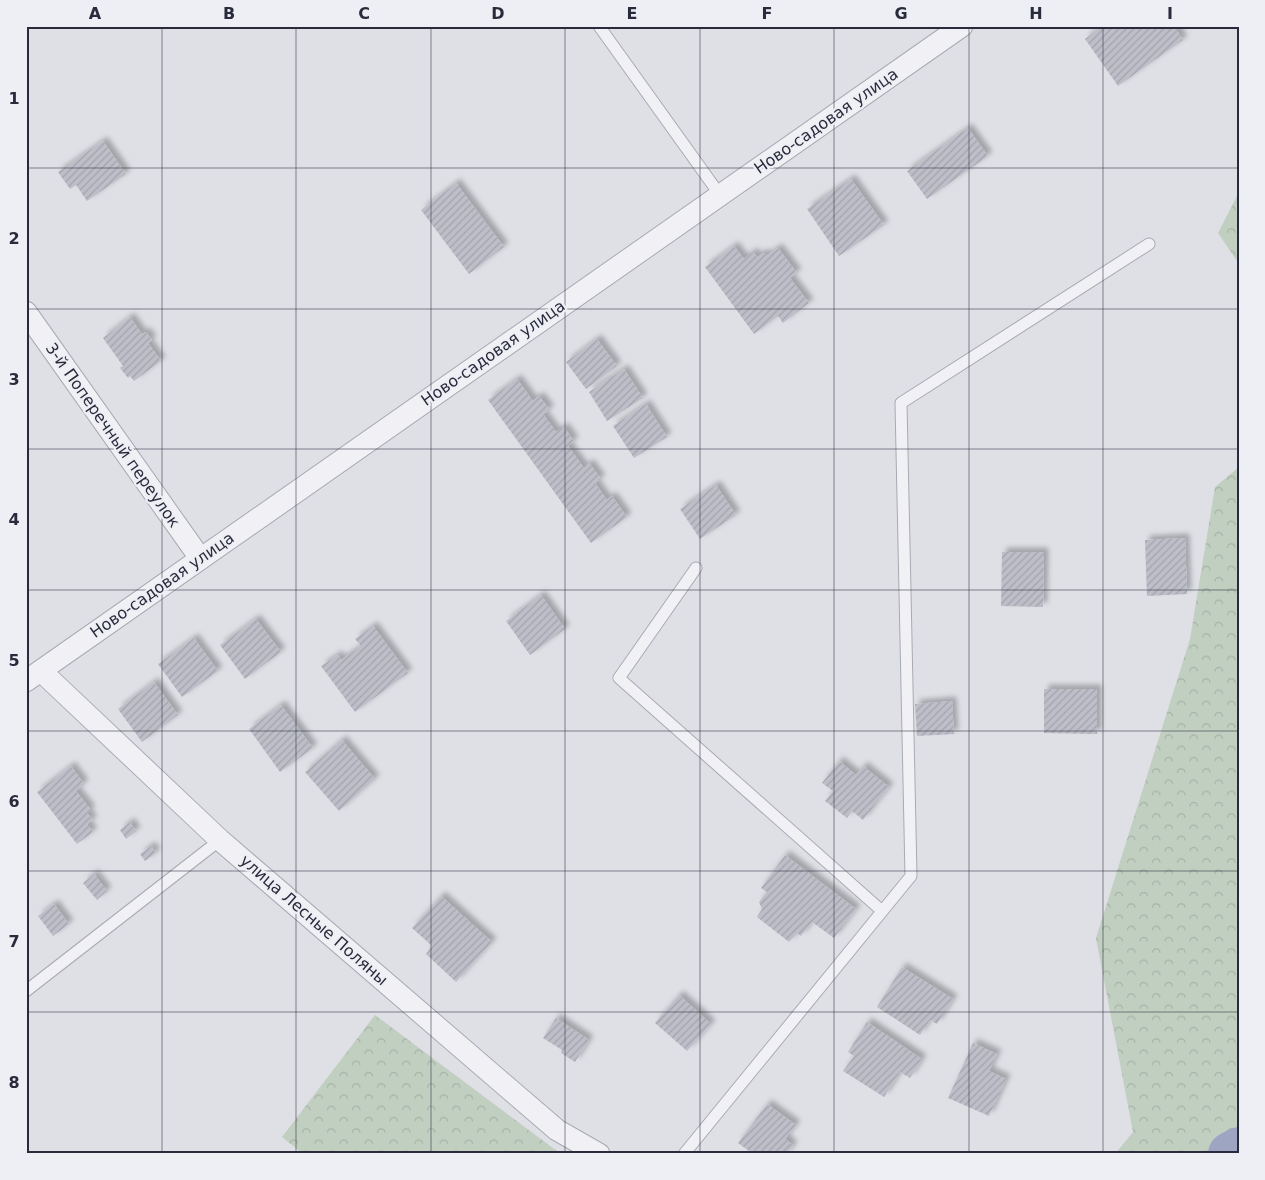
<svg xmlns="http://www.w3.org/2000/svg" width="1265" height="1180" font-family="'DejaVu Sans',sans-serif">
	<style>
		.forest { fill: url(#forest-crowns) }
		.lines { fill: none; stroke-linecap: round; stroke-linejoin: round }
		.river { stroke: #9da5c3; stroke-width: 44 }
		.building { fill: url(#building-hatch); filter: url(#shadow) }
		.service-casing { stroke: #a8aab3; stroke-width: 13 }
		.minor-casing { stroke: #a8aab3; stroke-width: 23 }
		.service { stroke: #f1f1f5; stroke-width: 11 }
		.minor { stroke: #f1f1f5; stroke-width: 21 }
		.grid { fill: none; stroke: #292b3c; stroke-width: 1; stroke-opacity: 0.55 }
		.labels { text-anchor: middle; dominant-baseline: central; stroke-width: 4.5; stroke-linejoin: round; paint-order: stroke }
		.street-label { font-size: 16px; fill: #292b3c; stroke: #eeeff4 }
		.neatline { fill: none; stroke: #292b3c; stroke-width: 2 }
		.grid-label { font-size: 16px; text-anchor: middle; font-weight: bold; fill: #292b3c }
	</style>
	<defs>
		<pattern id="forest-crowns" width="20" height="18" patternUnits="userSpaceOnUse" patternTransform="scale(1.25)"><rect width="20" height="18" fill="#c1cfc1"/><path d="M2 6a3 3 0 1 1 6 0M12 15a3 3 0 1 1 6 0" fill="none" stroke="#a6b2a7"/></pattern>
		<pattern id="building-hatch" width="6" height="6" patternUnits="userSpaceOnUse" patternTransform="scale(1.25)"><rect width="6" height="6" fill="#bdbec8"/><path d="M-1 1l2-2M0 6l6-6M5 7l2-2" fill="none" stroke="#a2a3ad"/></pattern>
		<filter id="shadow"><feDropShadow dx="4.5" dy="-4.5" stdDeviation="2.5" flood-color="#0004"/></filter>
	</defs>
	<rect width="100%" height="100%" fill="#dfe0e6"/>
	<!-- forest -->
	<g class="forest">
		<path d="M1239,192V264L1218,233Z"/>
		<path d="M1239,467V1154H1115L1133,1132L1096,938L1190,639L1215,487Z"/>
		<path d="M375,1015L561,1154H303L282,1137Z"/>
	</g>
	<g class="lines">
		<!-- river -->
		<path class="river" d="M1230,1154L1239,1149"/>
	</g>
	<!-- building -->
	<g class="building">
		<path d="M1102,26H1174L1183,40L1118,86L1085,39Z"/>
		<path d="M968,128L988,156L927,199L907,171Z"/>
		<path d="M103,141L126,174L87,201L76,185L70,189L58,172Z"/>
		<path d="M851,179L884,225L839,256L807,209Z"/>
		<path d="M456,183L504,247L469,274L421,210Z"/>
		<path d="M734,246L744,259L753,252L757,257L764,253L766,256L778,248L797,273L790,278L809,303L783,323L778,316L754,334L705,267Z"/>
		<path d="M130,317L142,334L146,332L152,340L148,343L161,361L134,381L130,376L128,378L120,368L123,366L103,338Z"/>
		<path d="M597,339L617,366L586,389L566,362Z"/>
		<path d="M624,369L643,398L607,421L589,392Z"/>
		<path d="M517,379L533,401L539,396L550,410L543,414L556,432L564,427L574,441L568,446L584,468L589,463L601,479L595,483L607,500L612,496L627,517L591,543L488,400Z"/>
		<path d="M646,404L667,437L634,458L613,426Z"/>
		<path d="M716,485L736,515L700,539L680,509Z"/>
		<path d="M1185,538L1187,594L1147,596L1145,540Z"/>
		<path d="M1002,552H1044L1043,607L1001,606Z"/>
		<path d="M541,595L565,629L530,655L506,621Z"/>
		<path d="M256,619L281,652L245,679L220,645Z"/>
		<path d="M373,626L408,673L355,712L321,666L338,655L341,660L361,646L355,639Z"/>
		<path d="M194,638L218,671L182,697L158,664Z"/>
		<path d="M154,682L178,715L142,742L118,709Z"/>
		<path d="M1044,689H1097V734L1044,733Z"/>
		<path d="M952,701L954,734L917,736L915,704Z"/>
		<path d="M281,705L313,748L280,772L249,729Z"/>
		<path d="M342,740L375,779L339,811L305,772Z"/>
		<path d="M839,761L856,775L863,766L889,787L863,820L852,811L847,818L825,801L833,791L822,783Z"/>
		<path d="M71,766L84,784L76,791L91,810L87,813L93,820L87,824L93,832L77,844L37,792Z"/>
		<path d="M130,822L136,831L126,839L120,830Z"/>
		<path d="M151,846L156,853L145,861L140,854Z"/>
		<path d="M785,855L856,909L834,938L812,922L801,936L797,933L789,942L757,917L762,909L759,902L767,892L761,888Z"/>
		<path d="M94,874L107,891L97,900L83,883Z"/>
		<path d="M441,896L492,942L456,982L426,954L432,946L412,928Z"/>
		<path d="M54,904L69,924L53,936L38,916Z"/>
		<path d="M902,967L953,999L937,1024L930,1020L920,1035L877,1007Z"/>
		<path d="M679,995L711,1024L687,1051L655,1023Z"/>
		<path d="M556,1018L589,1040L575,1062L561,1053L562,1050L543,1038Z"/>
		<path d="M867,1022L922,1059L910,1078L900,1072L884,1097L843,1071L854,1056L848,1052Z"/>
		<path d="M973,1043L997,1054L989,1071L1006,1079L989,1116L948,1098Z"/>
		<path d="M767,1104L796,1125L785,1139L793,1145L787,1154H753L738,1143Z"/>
	</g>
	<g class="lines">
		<!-- service casing -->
		<g class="service-casing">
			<g id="service">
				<path d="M599,26L720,195"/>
				<path d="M696,568L619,678L882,911"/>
				<path d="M26,991L220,840"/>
				<path d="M684,1154L911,876L901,403L1149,244"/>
			</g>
		</g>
		<!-- minor casing -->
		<g class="minor-casing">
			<g id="minor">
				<path d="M26,312L200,558"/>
				<path d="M41,671L220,840L557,1130L599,1154"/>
				<path d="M26,681L962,26"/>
			</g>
		</g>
		<!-- service -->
		<use href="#service" class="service"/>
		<!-- minor -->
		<use href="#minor" class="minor"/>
	</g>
	<!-- grid -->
	<path class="grid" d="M162,26V1154M296,26V1154M431,26V1154M565,26V1154M700,26V1154M834,26V1154M969,26V1154M1103,26V1154M26,168H1239M26,309H1239M26,449H1239M26,590H1239M26,731H1239M26,871H1239M26,1012H1239"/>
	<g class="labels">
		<!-- street labels -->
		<g class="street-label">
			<text transform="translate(826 121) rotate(-35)">Ново-садовая улица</text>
			<text transform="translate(493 353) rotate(-35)">Ново-садовая улица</text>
			<text transform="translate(113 435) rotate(55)">3-й Поперечный переулок</text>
			<text transform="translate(162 585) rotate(-35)">Ново-садовая улица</text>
			<text transform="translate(314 920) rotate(41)">улица Лесные Поляны</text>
		</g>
	</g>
	<!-- border -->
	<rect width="1265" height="1180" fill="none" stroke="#eeeff4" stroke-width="55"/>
	<rect x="28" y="28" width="1210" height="1124" class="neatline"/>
	<g class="grid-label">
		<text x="95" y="19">A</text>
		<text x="229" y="19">B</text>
		<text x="364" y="19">C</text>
		<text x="498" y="19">D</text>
		<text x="632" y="19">E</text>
		<text x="767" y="19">F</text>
		<text x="901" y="19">G</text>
		<text x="1036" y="19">H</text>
		<text x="1170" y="19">I</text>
		<text x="14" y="104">1</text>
		<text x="14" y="244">2</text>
		<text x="14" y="385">3</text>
		<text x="14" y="525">4</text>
		<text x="14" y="666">5</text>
		<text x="14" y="807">6</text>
		<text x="14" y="947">7</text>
		<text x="14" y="1088">8</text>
	</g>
</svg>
